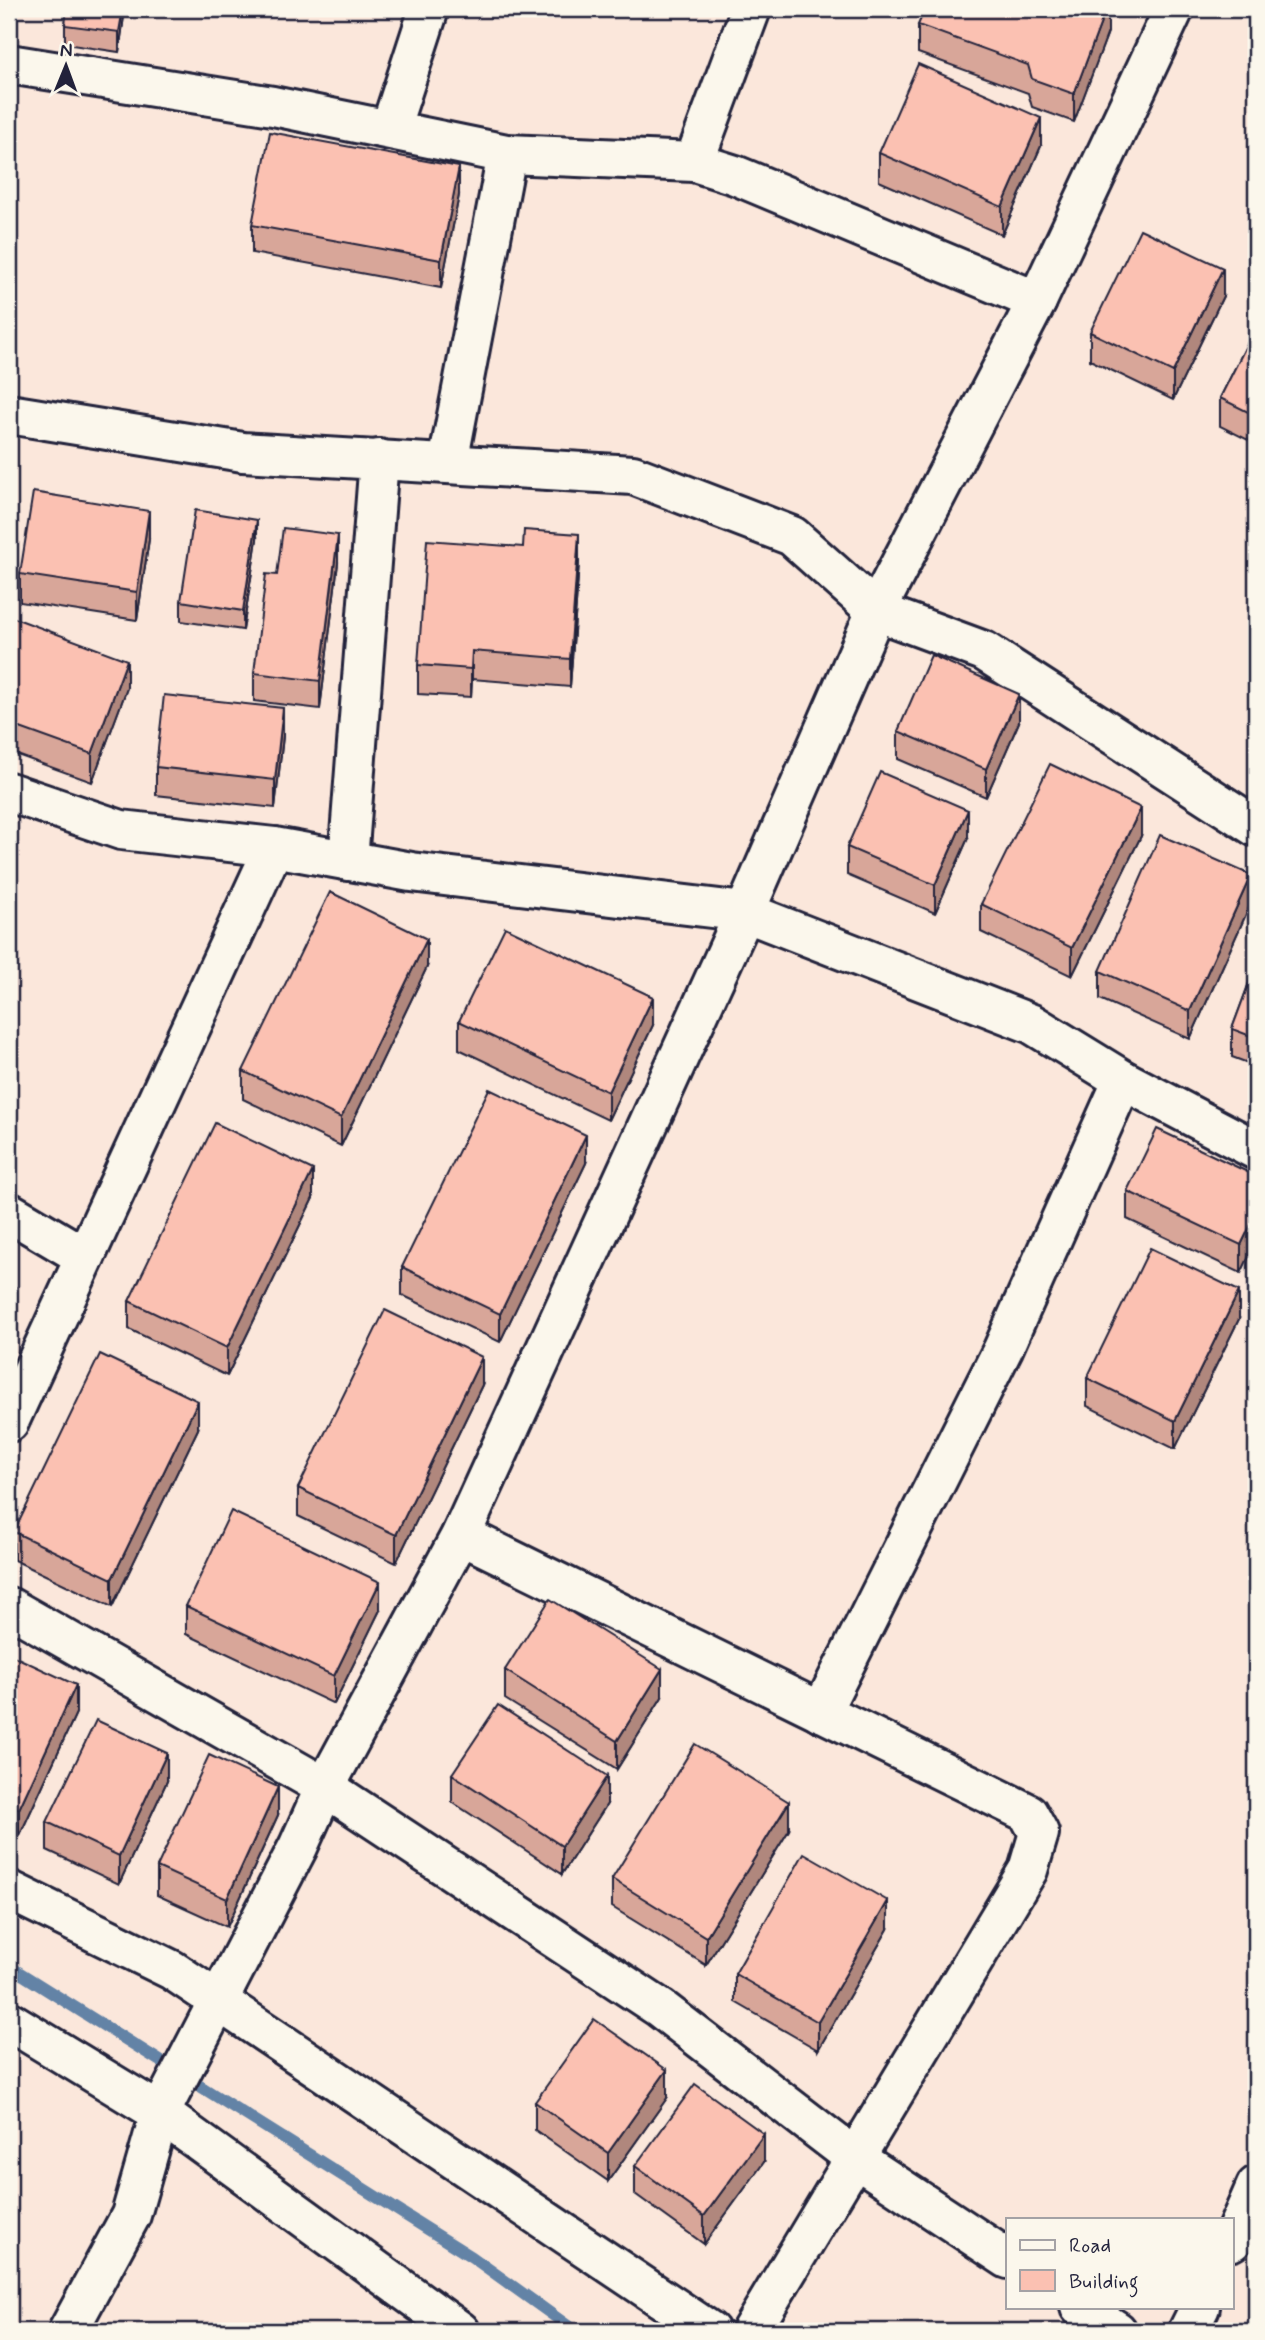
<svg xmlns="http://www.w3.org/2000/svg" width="1265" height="2340" font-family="Mynerve,sans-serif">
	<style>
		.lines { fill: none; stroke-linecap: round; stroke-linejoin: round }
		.stream { stroke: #6483a6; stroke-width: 12 }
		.street-casing { stroke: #22223b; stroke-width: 44 }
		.street { stroke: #fbf7ec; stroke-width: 38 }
		.wall { fill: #d8a699; stroke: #22223b; stroke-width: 2 }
		.shaded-wall { fill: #b0877d; stroke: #22223b; stroke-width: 2 }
		.building { fill: #fbc1b2; stroke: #22223b; stroke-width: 2 }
	</style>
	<rect width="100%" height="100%" fill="#fbe7db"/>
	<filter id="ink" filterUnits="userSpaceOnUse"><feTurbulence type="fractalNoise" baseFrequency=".0143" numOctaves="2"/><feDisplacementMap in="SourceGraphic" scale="14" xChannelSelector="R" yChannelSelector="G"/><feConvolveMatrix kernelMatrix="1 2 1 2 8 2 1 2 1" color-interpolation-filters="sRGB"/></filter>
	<g filter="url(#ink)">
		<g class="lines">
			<!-- stream -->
			<path class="stream" d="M9,1966L472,2257L575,2331"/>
			<!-- street casing -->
			<g class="street-casing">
				<g id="street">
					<path d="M9,64L273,106L507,154L694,162L735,175L1037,301"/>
					<path d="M390,129L429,9"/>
					<path d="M694,162L751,9"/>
					<path d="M9,414L243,452L633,475L792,536L876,611L984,651L1256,827"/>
					<path d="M448,463L507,154"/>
					<path d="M9,792L121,830L274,847L411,872L745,912L876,611L1037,301L1174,9"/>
					<path d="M348,861L379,459"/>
					<path d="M9,1212L85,1257"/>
					<path d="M9,1422L274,847"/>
					<path d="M461,1535L1028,1813L1039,1833L1028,1870L751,2331"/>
					<path d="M9,1607L325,1787L660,2008L855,2158L1008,2259"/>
					<path d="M821,1712L1003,1349L1123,1080"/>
					<path d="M9,1890L172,1970L710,2331"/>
					<path d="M9,2021L160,2113L460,2331"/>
					<path d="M1232,2241L1256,2186"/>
					<path d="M1080,2307L1117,2331"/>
					<path d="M68,2331L131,2215L160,2113L298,1847L325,1787L461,1535L745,912L1032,1024L1123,1080L1256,1150"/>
					<path d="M1188,2331L1200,2307"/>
				</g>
			</g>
			<!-- street -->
			<use href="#street" class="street"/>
		</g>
		<!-- wall -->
		<g class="wall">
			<path d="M67,9H125L119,52L65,44V25Z"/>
			<path d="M1108,9V32L1074,122L1032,107L1028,93L918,53V25Z"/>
			<path d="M1041,146L1002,235L879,181V153Z"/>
			<path d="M459,195L441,288L252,253V225Z"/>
			<path d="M1223,296L1173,400L1090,360V332Z"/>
			<path d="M1256,326V444L1220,426V398Z"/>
			<path d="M149,539L137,620L20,602V574Z"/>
			<path d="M257,539L243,630L181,621V601Z"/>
			<path d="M523,547L579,562L570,687L472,679L471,697L418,694V665Z"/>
			<path d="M338,563L320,709L254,701V673L277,575Z"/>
			<path d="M9,616L127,688L92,782L9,752Z"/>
			<path d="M1019,722L986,797L898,759V731Z"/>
			<path d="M283,736L275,808L156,795V767Z"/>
			<path d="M1141,836L1072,976L981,932V904Z"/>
			<path d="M968,838L935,913L847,875V847Z"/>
			<path d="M1251,903L1190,1039L1100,999V971Z"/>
			<path d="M1256,964V1066L1232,1057V1029Z"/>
			<path d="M427,967L341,1146L243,1099V1071Z"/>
			<path d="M459,1021L653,1025L608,1120L459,1049Z"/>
			<path d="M586,1163L500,1342L402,1295V1267Z"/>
			<path d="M1256,1176V1242L1241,1273L1127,1219V1191Z"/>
			<path d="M313,1198L227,1376L129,1329V1301Z"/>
			<path d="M1239,1319L1175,1449L1087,1406V1378Z"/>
			<path d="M482,1385L396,1563L298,1516V1488Z"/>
			<path d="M198,1429L112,1607L14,1560V1532Z"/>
			<path d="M186,1606L380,1610L334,1704L186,1634Z"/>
			<path d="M9,1654L76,1713L19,1837L9,1832Z"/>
			<path d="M505,1670L662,1697L617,1769L505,1699Z"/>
			<path d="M452,1774L607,1804L562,1874L452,1802Z"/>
			<path d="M167,1781L119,1884L47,1850V1822Z"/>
			<path d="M278,1815L227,1927L157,1895V1867Z"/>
			<path d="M789,1830L706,1965L612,1907V1879Z"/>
			<path d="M888,1929L818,2050L735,2002V1974Z"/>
			<path d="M667,2098L608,2181L535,2130V2102Z"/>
			<path d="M764,2162L704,2244L635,2194V2166Z"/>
		</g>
		<!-- shaded-wall -->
		<g class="shaded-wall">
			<path d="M123,9H125L119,52V32Z"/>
			<path d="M1106,9H1108V32L1074,122V94Z"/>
			<path d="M1041,118V146L1002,235V207Z"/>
			<path d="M459,167V195L441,288V260Z"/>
			<path d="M1223,268V296L1173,400V372Z"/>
			<path d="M149,511V539L137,620V592Z"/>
			<path d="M257,520V539L243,630V611Z"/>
			<path d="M579,534V562L570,687V659Z"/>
			<path d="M338,535V563L320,709V681Z"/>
			<path d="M472,651V679L471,697V669Z"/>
			<path d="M127,660V688L92,782V754Z"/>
			<path d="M1019,694V722L986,797V769Z"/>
			<path d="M283,708V736L275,808V780Z"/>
			<path d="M1141,808V836L1072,976V948Z"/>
			<path d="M968,810V838L935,913V885Z"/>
			<path d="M1251,875V903L1190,1039V1011Z"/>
			<path d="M427,939V967L341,1146V1118Z"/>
			<path d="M653,997V1025L608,1120V1092Z"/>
			<path d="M586,1135V1163L500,1342V1314Z"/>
			<path d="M313,1170V1198L227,1376V1348Z"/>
			<path d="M1256,1214V1242L1241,1273V1245Z"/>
			<path d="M16,1287V1315L9,1330V1302Z"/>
			<path d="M1239,1291V1319L1175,1449V1421Z"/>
			<path d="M482,1357V1385L396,1563V1535Z"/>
			<path d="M198,1401V1429L112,1607V1579Z"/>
			<path d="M380,1582V1610L334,1704V1676Z"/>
			<path d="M662,1669V1697L617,1769V1741Z"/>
			<path d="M76,1685V1713L19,1837V1809Z"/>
			<path d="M167,1753V1781L119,1884V1856Z"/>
			<path d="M607,1776V1804L562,1874V1846Z"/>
			<path d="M278,1787V1815L227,1927V1899Z"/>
			<path d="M789,1802V1830L706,1965V1937Z"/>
			<path d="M888,1901V1929L818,2050V2022Z"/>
			<path d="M667,2070V2098L608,2181V2153Z"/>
			<path d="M764,2134V2162L704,2244V2216Z"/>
		</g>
		<!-- building -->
		<g class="building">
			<path d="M67,9H123L119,32L65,25Z"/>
			<path d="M925,9H1106L1074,94L1032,79L1028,65L918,25Z"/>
			<path d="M918,64L1041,118L1002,207L879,153Z"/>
			<path d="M270,132L459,167L441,260L252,225Z"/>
			<path d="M1140,229L1223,268L1173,372L1090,332Z"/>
			<path d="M1256,326V416L1220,398Z"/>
			<path d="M33,492L149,511L137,592L20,574Z"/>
			<path d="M195,510L257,520L243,611L181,601Z"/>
			<path d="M283,528L338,535L320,681L254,673L266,574L277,575Z"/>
			<path d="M524,530L579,534L570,659L472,651L471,669L418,665L427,540L523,547Z"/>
			<path d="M9,616L127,660L92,754L9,724Z"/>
			<path d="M931,655L1019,694L986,769L898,731Z"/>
			<path d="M164,695L283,708L275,780L156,767Z"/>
			<path d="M1050,764L1141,808L1072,948L981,904Z"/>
			<path d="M880,772L968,810L935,885L847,847Z"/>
			<path d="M1160,835L1251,875L1190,1011L1100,971Z"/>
			<path d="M330,892L427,939L341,1118L243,1071Z"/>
			<path d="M505,927L653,997L608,1092L459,1021Z"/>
			<path d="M1256,964V1038L1232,1029Z"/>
			<path d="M489,1089L586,1135L500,1314L402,1267Z"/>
			<path d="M215,1123L313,1170L227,1348L129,1301Z"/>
			<path d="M1157,1129L1256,1176V1214L1241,1245L1127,1191Z"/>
			<path d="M1150,1248L1239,1291L1175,1421L1087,1378Z"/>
			<path d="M9,1284L16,1287L9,1302Z"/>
			<path d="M385,1310L482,1357L396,1535L298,1488Z"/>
			<path d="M100,1354L198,1401L112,1579L14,1532Z"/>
			<path d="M231,1511L380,1582L334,1676L186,1606Z"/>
			<path d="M550,1599L662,1669L617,1741L505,1670Z"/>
			<path d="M9,1654L76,1685L19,1809L9,1804Z"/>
			<path d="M498,1705L607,1776L562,1846L452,1774Z"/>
			<path d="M96,1720L167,1753L119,1856L47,1822Z"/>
			<path d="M695,1744L789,1802L706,1937L612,1879Z"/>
			<path d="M209,1755L278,1787L227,1899L157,1867Z"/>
			<path d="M804,1853L888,1901L818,2022L735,1974Z"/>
			<path d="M594,2019L667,2070L608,2153L535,2102Z"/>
			<path d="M695,2084L764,2134L704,2216L635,2166Z"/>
		</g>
	</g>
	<!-- margin -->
	<rect width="1265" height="2340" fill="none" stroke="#fbf7ec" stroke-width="35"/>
	<rect x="18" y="18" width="1230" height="2305" fill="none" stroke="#22223b" stroke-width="2.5" filter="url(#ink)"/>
	<!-- legend -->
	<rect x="1006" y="2218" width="228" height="91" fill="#fbf7ec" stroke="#a4a2a5" stroke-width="2"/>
	<rect x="1020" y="2240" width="35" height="10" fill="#fbf7ec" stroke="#a4a2a5" stroke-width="2"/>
	<text x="1069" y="2252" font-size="21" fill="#22223b">Road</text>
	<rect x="1020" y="2270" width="35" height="21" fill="#fbc1b2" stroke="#a4a2a5" stroke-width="2"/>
	<text x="1069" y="2288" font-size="21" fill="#22223b">Building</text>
	<!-- north arrow -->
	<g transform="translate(66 66) rotate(1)" stroke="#fbf7ec" stroke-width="5" paint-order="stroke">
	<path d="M0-5L12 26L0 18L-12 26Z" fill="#22223b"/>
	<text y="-10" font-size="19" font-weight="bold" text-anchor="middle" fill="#22223b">N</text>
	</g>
</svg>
